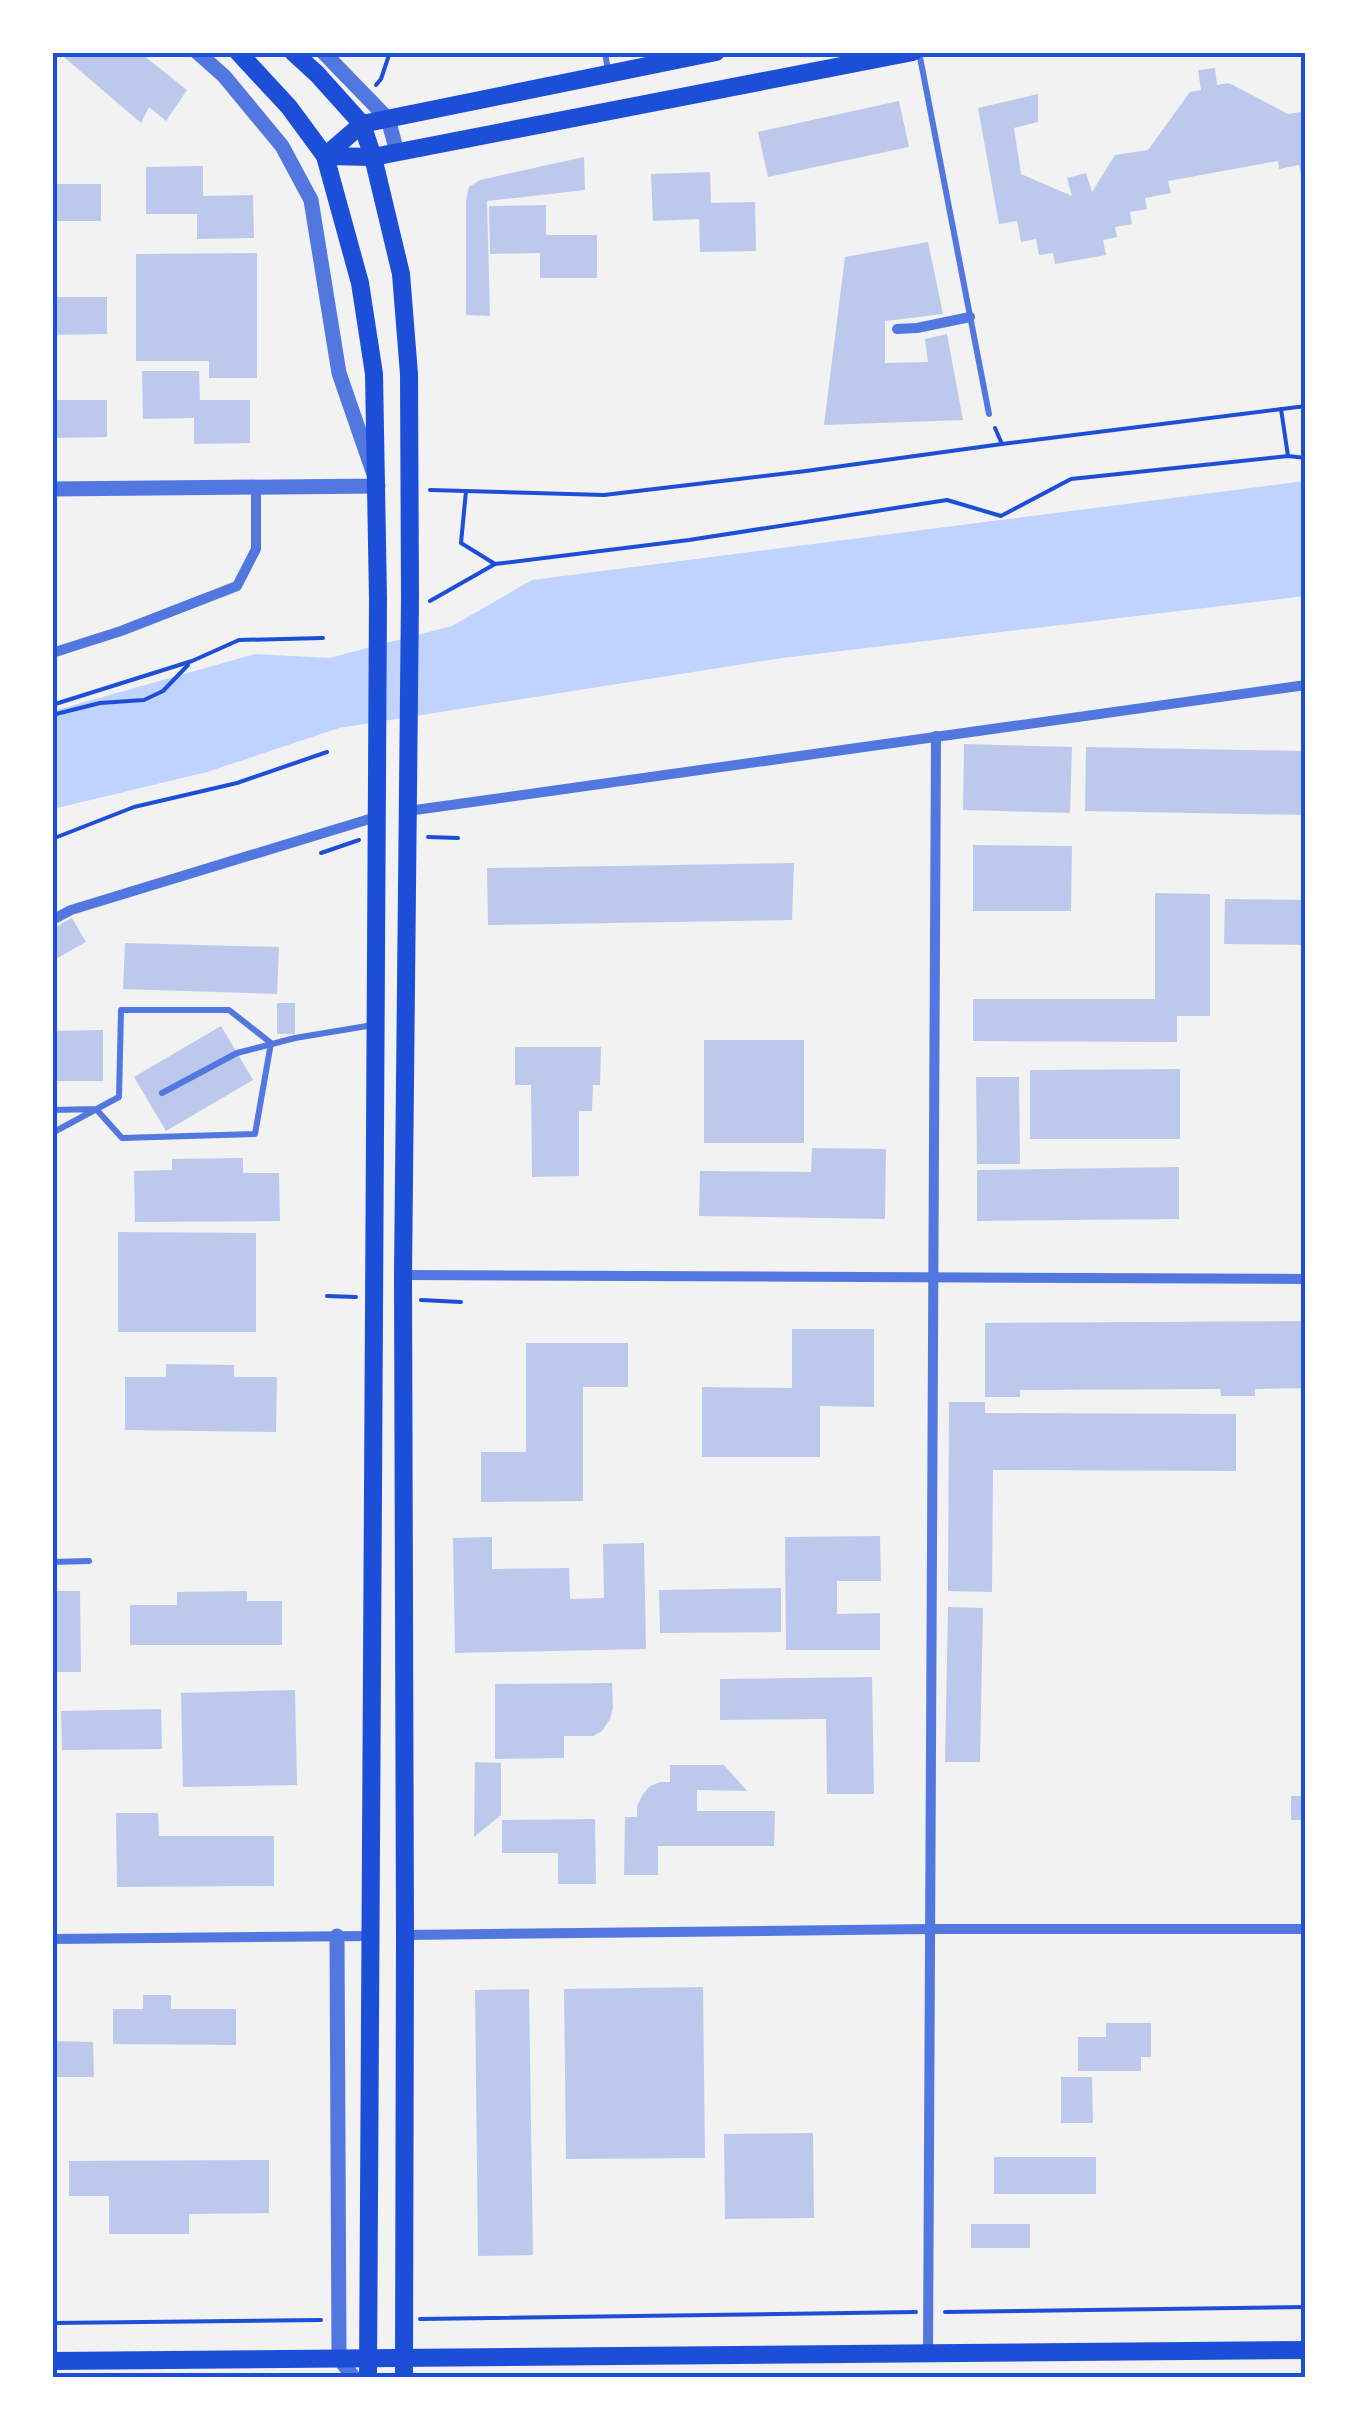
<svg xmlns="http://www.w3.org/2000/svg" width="1358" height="2430" font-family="'IBM Plex Sans',sans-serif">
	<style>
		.water { fill: #bfd3fe }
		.building { fill: #bdc9ec }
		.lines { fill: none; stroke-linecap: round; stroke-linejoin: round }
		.path { stroke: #1d4ed8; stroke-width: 4 }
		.service { stroke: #5277de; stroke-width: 6 }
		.minor { stroke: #5277de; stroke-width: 10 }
		.tertiary { stroke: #5277de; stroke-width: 15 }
		.secondary { stroke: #1d4ed8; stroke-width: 18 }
		.neatline { fill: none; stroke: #1d4ed8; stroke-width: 4 }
	</style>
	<rect width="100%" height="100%" fill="#f2f2f2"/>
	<!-- water -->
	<path class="water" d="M1305,481V596L782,658L339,728L207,772L53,809V711L255,654L329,658L452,626L532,580Z"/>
	<!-- building -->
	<g class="building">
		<path d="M58,52H139L187,90L166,121L149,107L141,123Z"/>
		<path d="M1215,68L1217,85L1229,83L1288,114L1306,111V179L1302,180L1299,165L1279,169L1278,161L1168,181L1171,193L1145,198L1147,209L1130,212L1132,224L1115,227L1117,237L1103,240L1106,255L1055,264L1053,253L1039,255L1036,239L1021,242L1017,221L999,224L978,108L1038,94V122L1014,128L1021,174L1072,196L1067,178L1086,173L1092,192L1115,155L1148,150L1190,92L1201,90L1198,70Z"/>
		<path d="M899,101L909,147L768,177L758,132Z"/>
		<path d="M584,157L585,190L487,201L490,316L466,315V200L469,187L480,180Z"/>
		<path d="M203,166V196L253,195L254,238L197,239V214H146V167Z"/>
		<path d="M710,172L711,203L755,202L756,251L700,252L699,219L653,221L651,174Z"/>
		<rect x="52" y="184" width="49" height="37"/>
		<path d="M546,205V235H597V278H540V253L490,254L489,206Z"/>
		<path d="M928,242L943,314L885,321V363L928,362L925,339L947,334L963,420L824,425L845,257Z"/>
		<path d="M257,253V378H209V361H136V254Z"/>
		<path d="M52,297H107V334L52,335Z"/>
		<path d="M142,371H199L200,400H250V443L194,444V418L143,419Z"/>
		<path d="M52,400H107V437L52,438Z"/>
		<path d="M964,744L1072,747L1070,813L963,810Z"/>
		<path d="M1086,747L1306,751V815L1085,811Z"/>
		<path d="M973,845L1072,846L1071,911H973Z"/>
		<path d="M794,863L792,920L488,925L487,868Z"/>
		<path d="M1155,893L1210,894V1016H1177V1042L973,1041V999H1155Z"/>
		<path d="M1225,899L1306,900V945L1224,944Z"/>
		<path d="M72,918L86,942L52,961V929Z"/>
		<path d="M125,943L279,947L277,994L123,989Z"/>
		<rect x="277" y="1003" width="18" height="31"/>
		<path d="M52,1017H56V1031L103,1030V1081H52Z"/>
		<path d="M221,1026L253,1080L166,1131L134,1077Z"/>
		<rect x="704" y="1040" width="100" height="103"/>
		<path d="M515,1047H601L600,1085H593L592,1111H579V1176L532,1177L531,1085H515Z"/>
		<path d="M1180,1069V1139H1030V1070Z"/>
		<path d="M976,1077H1019L1020,1164H977Z"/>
		<path d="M812,1148L886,1149L885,1219L699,1216L700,1171L811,1172Z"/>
		<path d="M243,1158V1173H279L280,1221L135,1222L134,1171L172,1170V1159Z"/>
		<path d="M1179,1167V1219L977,1221V1170Z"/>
		<path d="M118,1232L256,1233V1332H118Z"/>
		<path d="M1306,1321V1388L1255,1389V1396H1221L1220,1389L1020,1390V1397H985V1323Z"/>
		<path d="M792,1329H874V1407L820,1406V1457H702V1387L792,1388Z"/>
		<path d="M526,1343H628V1387H583V1501L481,1502V1452H526Z"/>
		<path d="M166,1364L234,1365V1377H277L276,1432L125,1430V1377H166Z"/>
		<path d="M949,1402H985V1413L1236,1414V1471L993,1470L992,1592L948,1591Z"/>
		<path d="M880,1536L881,1581H837V1614L880,1613V1650H786L785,1537Z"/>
		<path d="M492,1537V1569L569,1568L570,1599L604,1598L603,1544L644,1543L646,1649L455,1653L453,1538Z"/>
		<path d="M781,1588V1632L660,1633L659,1590Z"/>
		<path d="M52,1591H80L81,1672H52Z"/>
		<path d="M247,1591V1601H282V1645H130V1605H177V1592Z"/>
		<path d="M948,1607L983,1608L980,1762H945Z"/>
		<path d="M872,1677L874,1794H827L826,1719L720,1720V1679Z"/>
		<path d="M612,1683L613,1708L610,1719L602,1731L593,1736H564V1758L495,1759V1684Z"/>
		<path d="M295,1690L297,1785L183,1787L181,1693Z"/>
		<path d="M161,1709L162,1749L62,1750L61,1711Z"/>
		<path d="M475,1762L501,1763V1815L474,1837Z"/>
		<path d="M670,1765H724L747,1791L697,1790V1811H775L774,1846H658V1875H624L625,1817H637V1806L643,1794L650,1786L660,1782H670Z"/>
		<rect x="1291" y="1796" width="15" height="24"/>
		<path d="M116,1813H158L159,1836H274V1886L117,1887Z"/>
		<path d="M595,1819L596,1884H558V1853H502V1820Z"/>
		<path d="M703,1987L705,2158L566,2159L564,1989Z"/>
		<path d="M529,1989L533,2255L478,2256L475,1990Z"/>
		<path d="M143,1995H171V2009H236V2045L113,2044V2009H143Z"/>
		<path d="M1106,2023H1151V2057H1141V2071H1078V2037H1106Z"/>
		<path d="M52,2041L93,2042L94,2077H52Z"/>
		<path d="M1061,2077H1092L1093,2123H1061Z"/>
		<path d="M813,2133L814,2218L725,2219L724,2134Z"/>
		<rect x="994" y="2157" width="102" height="37"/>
		<path d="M269,2160V2213L189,2214V2234H109V2196H69V2161Z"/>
		<rect x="971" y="2224" width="59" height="24"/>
	</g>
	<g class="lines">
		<!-- path -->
		<g class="path">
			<path d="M376,85L381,79L390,52"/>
			<path d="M1281,409L1288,456"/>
			<path d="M995,428L1002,444L1306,406"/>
			<path d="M430,490L604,495L806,471L1002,444"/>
			<path d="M466,491L461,543L495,564"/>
			<path d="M430,601L495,564L689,540L947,500L1001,516L1071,479L1288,456L1306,458"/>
			<path d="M52,705L192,661L239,640L323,638"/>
			<path d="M52,715L100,703L144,700L163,691L188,665"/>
			<path d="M428,837L458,838"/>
			<path d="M52,839L134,807L237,783L327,752"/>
			<path d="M321,853L359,840"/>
			<path d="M327,1296L356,1297"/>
			<path d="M421,1300L461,1302"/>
			<path d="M945,2312L1306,2307"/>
			<path d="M420,2319L916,2312"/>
			<path d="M52,2323L321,2320"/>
		</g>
		<!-- service -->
		<g class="service">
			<path d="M605,52L608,71"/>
			<path d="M919,52L989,414"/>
			<path d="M162,1093L237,1053L295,1038L373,1025"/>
			<path d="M52,1110L96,1109L122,1138L255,1134L271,1043L229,1010H121L119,1097L52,1133"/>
			<path d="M52,1562L89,1561"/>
		</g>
		<!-- minor -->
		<g class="minor">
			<path d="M897,329L917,328L970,317"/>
			<path d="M52,653L121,631L237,586L256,549V487"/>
			<path d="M408,811L1306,685"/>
			<path d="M52,920L71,910L376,817"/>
			<path d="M403,1275L1306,1279"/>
			<path d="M405,1935L929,1929H1306"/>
			<path d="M52,1939L370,1936"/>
			<path d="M928,2354L936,736"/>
		</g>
		<!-- tertiary -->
		<g class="tertiary">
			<path d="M323,52L388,119L397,152"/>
			<path d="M52,489L378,486L339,373L311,200L282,146L224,76L197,52"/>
			<path d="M337,1936L339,2358L354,2378"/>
		</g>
		<!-- secondary -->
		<g class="secondary">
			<path d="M238,52L289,107L325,156L360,283L374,374L378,599L368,2378"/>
			<path d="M293,52L317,74L362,124L373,157L401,274L409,374L410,597L403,1275L405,1935L404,2378"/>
			<path d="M325,156L373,157L913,52"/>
			<path d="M325,156L362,124L716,52"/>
			<path d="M52,2361L1306,2350"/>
		</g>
	</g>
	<!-- border -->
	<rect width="1358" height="2430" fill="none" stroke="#ffffff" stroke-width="110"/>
	<rect x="55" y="55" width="1248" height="2320" class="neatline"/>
</svg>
